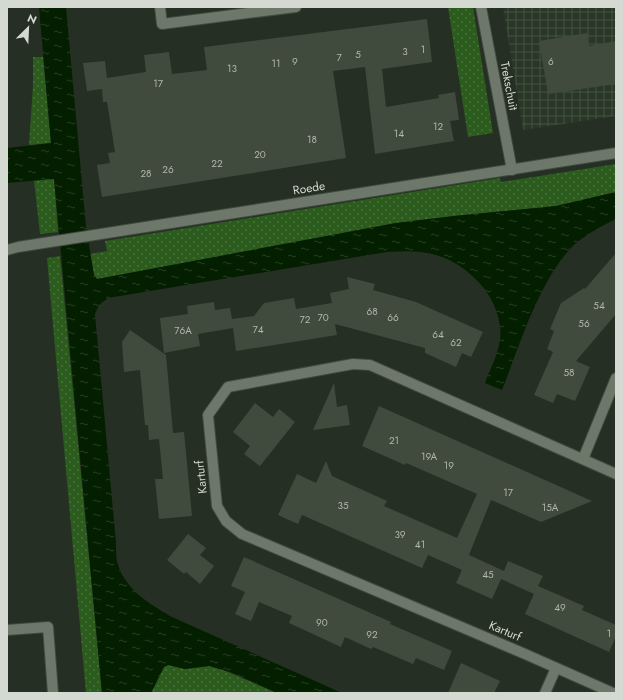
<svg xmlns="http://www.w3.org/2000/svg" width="623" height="700" font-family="Jost,sans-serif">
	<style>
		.industrial { fill: url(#industrial-grid) }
		.grass { fill: url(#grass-dots) }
		.water { fill: url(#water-ripples) }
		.building { fill: #404a3d }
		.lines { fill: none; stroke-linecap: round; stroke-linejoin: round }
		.minor-casing { stroke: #414a3f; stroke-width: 12 }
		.minor { stroke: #6d786a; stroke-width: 10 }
		.labels { text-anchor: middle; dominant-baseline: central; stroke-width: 3.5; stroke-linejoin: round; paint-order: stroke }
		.number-label { font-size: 10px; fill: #afb6ad }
		.street-label { font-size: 12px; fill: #d4dad2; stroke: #262f23 }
	</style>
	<defs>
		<pattern id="industrial-grid" width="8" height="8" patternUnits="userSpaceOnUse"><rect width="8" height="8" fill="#293726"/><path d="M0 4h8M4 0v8" fill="none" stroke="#475345"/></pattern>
		<pattern id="grass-dots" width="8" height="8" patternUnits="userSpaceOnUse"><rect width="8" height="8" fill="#2c5b1e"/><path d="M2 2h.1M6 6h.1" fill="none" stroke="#4a723e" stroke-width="1.8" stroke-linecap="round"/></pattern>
		<pattern id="water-ripples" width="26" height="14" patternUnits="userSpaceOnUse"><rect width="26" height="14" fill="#031f00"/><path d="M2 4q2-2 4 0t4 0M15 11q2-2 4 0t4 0" fill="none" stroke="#273f24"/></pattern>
	</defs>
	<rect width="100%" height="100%" fill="#262f23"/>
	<!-- industrial -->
	<path class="industrial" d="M503,7H616V116L523,130Z"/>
	<!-- grass -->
	<g class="grass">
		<path d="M448,7H473L493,133L468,137Z"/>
		<path d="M33,57H43L51,143L29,145L33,85Z"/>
		<path d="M616,164V192L556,206L454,216L396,223L104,278L97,279L94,275L90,254L107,251L105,241L500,178L501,182Z"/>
		<path d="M54,178L58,232L40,234L34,180Z"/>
		<path d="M60,256L102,693H86L47,258Z"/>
		<path d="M168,665L185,669L209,666L221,669L277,693H151L164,667Z"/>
	</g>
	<!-- water -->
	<path class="water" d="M39,7H66L86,227L94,275L97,279L396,223L454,216L556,206L616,192V219C600,227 582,236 570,249C537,286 520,345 502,390L485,383C491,366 503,346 500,327C497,295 469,266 439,256C422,250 405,251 387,252L108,298L99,305L95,314L116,543C116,550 116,559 118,565C126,590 151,605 172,617L342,693H277L230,672L209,666L185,669L168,665L164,667L151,693H102L54,179L7,183V148L51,143Z"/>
	<!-- building -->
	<g class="building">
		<path d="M427,19L432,62L382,69L386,107L439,98L438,95L455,92L459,120L450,121L454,141L375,154L365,67L333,71L346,158L102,197L97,165L110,163L108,153L115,152L107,102H103L102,89L87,91L83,63L105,61L107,78L146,72L144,55L169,52L172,74L207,70L204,47Z"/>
		<path d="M587,33L589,46L616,41V84L548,94L539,41Z"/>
		<path d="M616,253V314L576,361L590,367L575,401L557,394L553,403L534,395L553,352L547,349L554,331L550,329L561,303L584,288L585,289Z"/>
		<path d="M347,277L375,284L373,290L416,302L483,332L471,357L462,353L456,367L425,353V348L335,324L337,335L236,351L233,328L198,334L200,346L164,353L160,318L188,314L187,306L214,302L215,310L230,308L232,319L254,316L264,303L294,298L296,309L332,303L330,293L349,289Z"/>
		<path d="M130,330L166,355L173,433L184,432L192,516L159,519L155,479H163L159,439L149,440L148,425H145L140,370L124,372L122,342Z"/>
		<path d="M334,383L337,407L347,405L350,425L313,430Z"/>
		<path d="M255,403L273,417L279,409L295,422L260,466L244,454L250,446L233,432Z"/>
		<path d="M379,406L592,501L541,522L491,500L469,555L504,571L508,561L543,576L538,586L584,606L582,610L616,625V636L609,652L525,614L534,594L501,579L492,599L456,583L462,570L428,555L422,568L302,515L298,524L278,515L297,474L316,483L326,461L332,476L387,501L384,506L457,538L477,494L406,463L405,465L362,446Z"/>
		<path d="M188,534L206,548L200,555L214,566L200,584L186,572L184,574L167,560Z"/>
		<path d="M244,557L391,622L390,624L452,651L444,670L416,658L413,664L373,647L371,649L345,637L341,647L289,623L292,616L259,602L251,621L235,614L245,592L231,586Z"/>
		<path d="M461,663L500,681L494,693H448Z"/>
	</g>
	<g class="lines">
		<!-- minor casing -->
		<g class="minor-casing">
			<g id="minor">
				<path d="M160,7L162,24L296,7"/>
				<path d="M481,7L512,170"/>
				<path d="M7,250L18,247L616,153"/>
				<path d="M583,459L616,378"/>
				<path d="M7,630L48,627L53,693"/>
				<path d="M545,693L556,668"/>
				<path d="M613,693L525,654L242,534L226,521L217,506L208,415L228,387L353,364L370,365L616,474"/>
			</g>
		</g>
		<!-- minor -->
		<use href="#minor" class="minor"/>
	</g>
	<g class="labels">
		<!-- number labels -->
		<g class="number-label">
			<text x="423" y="49">1</text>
			<text x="405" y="51">3</text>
			<text x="358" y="54">5</text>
			<text x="339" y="57">7</text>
			<text x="295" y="61">9</text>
			<text x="551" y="61">6</text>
			<text x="276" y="63">11</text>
			<text x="232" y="68">13</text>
			<text x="158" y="83">17</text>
			<text x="438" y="126">12</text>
			<text x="399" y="133">14</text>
			<text x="312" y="139">18</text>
			<text x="260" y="154">20</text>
			<text x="217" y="163">22</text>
			<text x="168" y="169">26</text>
			<text x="146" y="173">28</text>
			<text x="599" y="305">54</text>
			<text x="372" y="311">68</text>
			<text x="323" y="317">70</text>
			<text x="393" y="317">66</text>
			<text x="305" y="319">72</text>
			<text x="584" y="323">56</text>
			<text x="258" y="329">74</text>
			<text x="183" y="330">76A</text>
			<text x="438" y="334">64</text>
			<text x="456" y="342">62</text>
			<text x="569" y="372">58</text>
			<text x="394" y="440">21</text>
			<text x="429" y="456">19A</text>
			<text x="449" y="465">19</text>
			<text x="508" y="492">17</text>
			<text x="343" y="505">35</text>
			<text x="550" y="507">15A</text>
			<text x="400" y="534">39</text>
			<text x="420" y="544">41</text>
			<text x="488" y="574">45</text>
			<text x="560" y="607">49</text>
			<text x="322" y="622">90</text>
			<text x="609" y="633">1</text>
			<text x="372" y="634">92</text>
		</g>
		<!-- street labels -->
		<g class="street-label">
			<text transform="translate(509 86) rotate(79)">Trekschuit</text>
			<text transform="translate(309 188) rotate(-9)">Roede</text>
			<text transform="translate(201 477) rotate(-96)">Karturf</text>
			<text transform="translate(505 631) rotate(23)">Karturf</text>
		</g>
	</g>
	<!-- border -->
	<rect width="623" height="700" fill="none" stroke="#d4dad2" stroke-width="16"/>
	<!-- north arrow -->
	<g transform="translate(28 28) rotate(24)" stroke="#262f23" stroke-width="3" paint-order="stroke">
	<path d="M0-3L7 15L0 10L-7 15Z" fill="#d4dad2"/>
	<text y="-6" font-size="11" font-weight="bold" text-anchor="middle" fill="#d4dad2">N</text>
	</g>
</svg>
